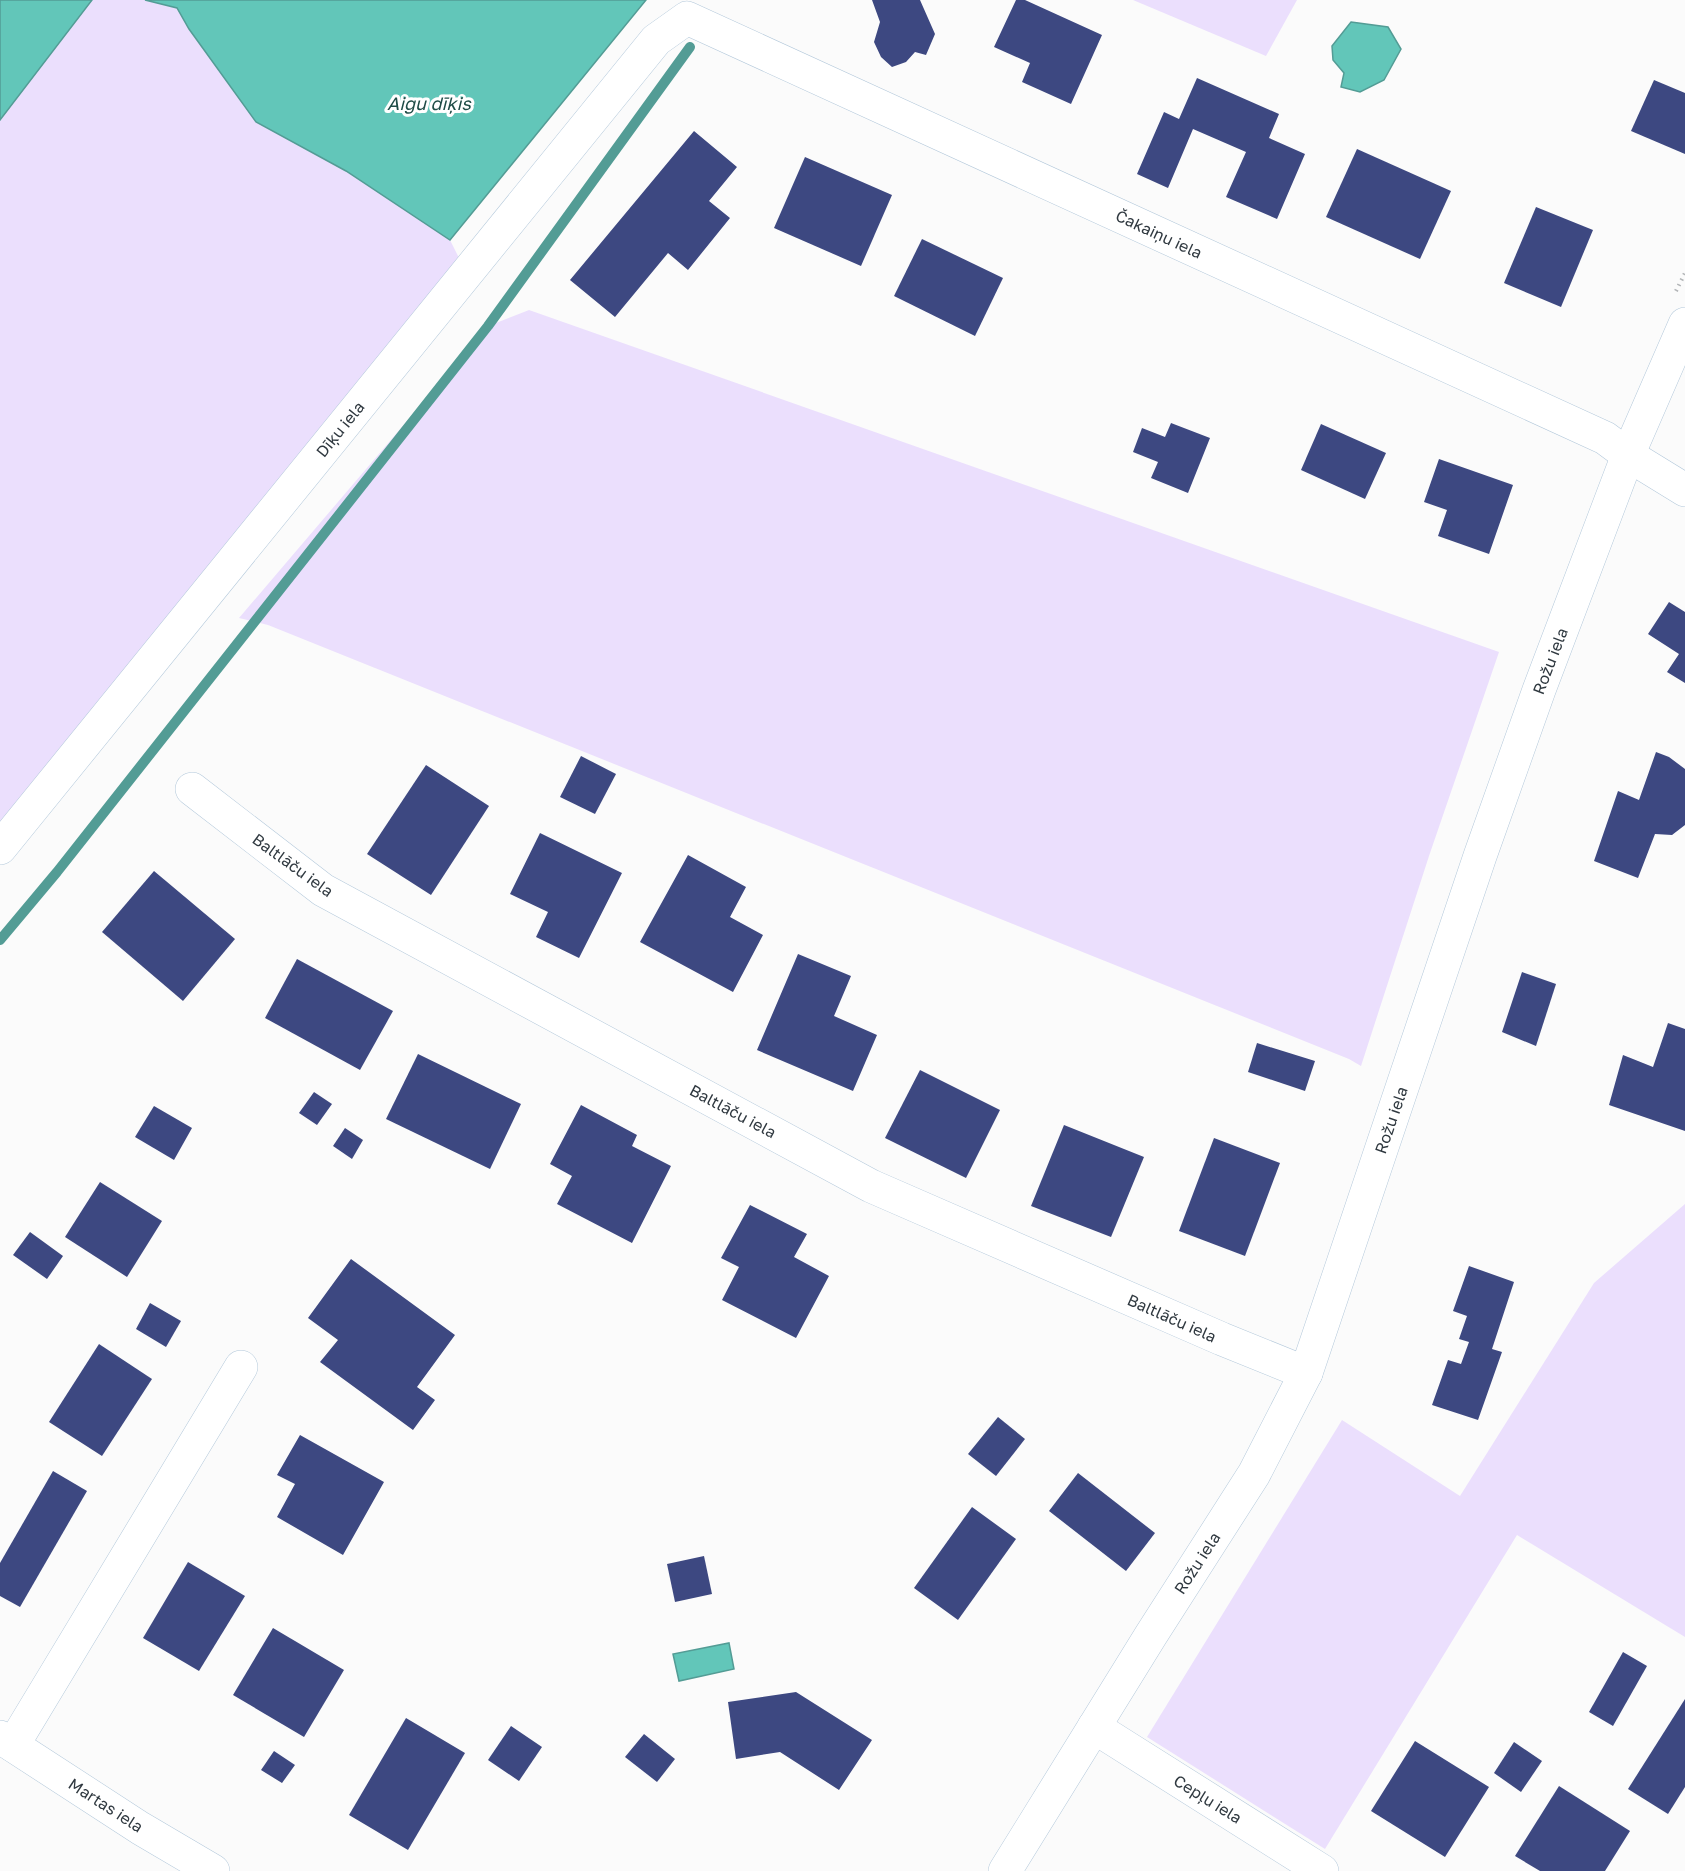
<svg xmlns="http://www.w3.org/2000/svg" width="1685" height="1871" font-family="'Golos Text',sans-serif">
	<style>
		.green { fill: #ebdffd }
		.water { fill: #62c6b9; stroke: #539c95; stroke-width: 1.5 }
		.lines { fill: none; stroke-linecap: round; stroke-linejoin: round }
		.stream { stroke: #539c95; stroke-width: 10 }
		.building { fill: #3d4881 }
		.minor-casing { stroke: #b4c9db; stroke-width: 34 }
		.tertiary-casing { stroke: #b4c9db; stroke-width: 34 }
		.path { stroke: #b2b5b7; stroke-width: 4; stroke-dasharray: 1.5 4.5; stroke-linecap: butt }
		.minor { stroke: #fff; stroke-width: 33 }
		.tertiary { stroke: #fff; stroke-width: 33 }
		.labels { text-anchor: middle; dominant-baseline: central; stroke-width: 6; stroke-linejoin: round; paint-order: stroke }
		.street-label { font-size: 16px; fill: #303940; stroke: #fff }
		.water-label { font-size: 18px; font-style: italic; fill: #1f4c47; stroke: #fff }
	</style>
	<rect width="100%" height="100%" fill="#fbfbfb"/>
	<!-- green -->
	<g class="green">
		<path d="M92,0H145L177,8L189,29L256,122L346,171L450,240L461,262L0,822V120Z"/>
		<path d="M1133,0H1297L1266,56Z"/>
		<path d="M529,310L1499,652L1429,856L1361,1066L1349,1059L268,625L239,618L488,326Z"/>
		<path d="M1685,1204V1637L1517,1535L1325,1849L1147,1737L1342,1420L1460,1496L1594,1283Z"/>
	</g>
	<!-- water -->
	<g class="water">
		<path d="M0,0H92L0,120Z"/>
		<path d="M145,0H646L450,240L346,171L256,122L189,29L177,8Z"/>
		<path d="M1351,22L1388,27L1401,49L1384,80L1360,92L1341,87L1344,73L1333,60L1332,46Z"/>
		<path d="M729,1643L734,1669L679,1681L673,1654Z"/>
	</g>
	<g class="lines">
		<!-- stream -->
		<path class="stream" d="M0,940L57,872L488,326L690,47"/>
	</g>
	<!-- building -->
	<g class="building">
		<path d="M872,0H920L935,34L926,55L915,52L906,62L892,67L881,57L874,42L880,22Z"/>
		<path d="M1016,0H1025L1102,35L1071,104L1022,82L1030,63L994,47Z"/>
		<path d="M1197,78L1279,114L1269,138L1305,154L1277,219L1226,197L1246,152L1193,129L1168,188L1137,174L1164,112L1179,119Z"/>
		<path d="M1654,80L1685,93V154L1631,131Z"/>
		<path d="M694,131L737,167L709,201L730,218L688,270L668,253L615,317L570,280Z"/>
		<path d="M1357,149L1451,191L1420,259L1326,217Z"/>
		<path d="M805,157L892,195L861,266L774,228Z"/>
		<path d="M1536,207L1593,230L1561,307L1504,283Z"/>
		<path d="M922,239L1003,278L975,336L894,296Z"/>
		<path d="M1171,423L1210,438L1188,493L1151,478L1158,462L1133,452L1142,428L1165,437Z"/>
		<path d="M1321,424L1386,453L1365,499L1301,470Z"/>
		<path d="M1439,459L1513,485L1489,554L1438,536L1447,510L1424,502Z"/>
		<path d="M1669,602L1685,612V683L1667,672L1679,654L1648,634Z"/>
		<path d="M1656,752L1669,757L1685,769V825L1672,835L1655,834L1638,878L1594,861L1618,791L1639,800Z"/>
		<path d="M581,756L616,774L595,814L560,797Z"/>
		<path d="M426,765L489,806L431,895L367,854Z"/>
		<path d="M540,833L622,873L579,958L536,937L548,912L510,894Z"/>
		<path d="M688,855L746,887L730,917L763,935L733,992L640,942Z"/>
		<path d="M154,871L235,939L183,1001L102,932Z"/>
		<path d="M798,954L851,976L834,1016L877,1035L853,1091L757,1050Z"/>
		<path d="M297,959L393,1011L360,1070L265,1018Z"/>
		<path d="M1522,972L1556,984L1536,1046L1502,1032Z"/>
		<path d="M1668,1023L1685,1029V1131L1609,1105L1623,1055L1653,1067Z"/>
		<path d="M1257,1043L1315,1061L1305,1091L1248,1072Z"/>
		<path d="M418,1054L521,1104L490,1169L386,1119Z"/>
		<path d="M920,1070L1000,1110L966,1178L885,1138Z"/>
		<path d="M314,1092L332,1104L317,1125L299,1113Z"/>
		<path d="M581,1105L637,1135L632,1146L671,1166L632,1243L557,1204L572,1176L550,1164Z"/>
		<path d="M154,1106L192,1128L174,1160L135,1137Z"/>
		<path d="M1064,1125L1144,1157L1111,1237L1031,1206Z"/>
		<path d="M345,1128L363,1140L352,1159L333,1146Z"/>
		<path d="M1214,1138L1280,1163L1245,1256L1179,1231Z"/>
		<path d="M100,1182L162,1221L127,1277L65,1237Z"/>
		<path d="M750,1205L807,1234L794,1257L829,1276L796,1338L722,1300L739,1267L721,1258Z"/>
		<path d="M30,1232L63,1256L47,1279L13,1255Z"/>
		<path d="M351,1259L455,1335L417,1387L435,1400L413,1430L320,1362L338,1340L308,1318Z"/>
		<path d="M1469,1266L1514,1282L1492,1349L1502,1352L1478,1420L1432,1405L1448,1360L1461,1364L1469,1342L1459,1339L1467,1316L1453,1311Z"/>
		<path d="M150,1303L181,1321L166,1347L136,1329Z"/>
		<path d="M99,1344L152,1379L102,1456L49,1422Z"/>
		<path d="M998,1417L1025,1439L996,1476L968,1454Z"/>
		<path d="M300,1435L384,1482L343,1555L277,1517L295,1484L277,1475Z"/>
		<path d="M53,1471L87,1491L20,1607L0,1596V1563Z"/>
		<path d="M1078,1473L1155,1533L1126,1571L1049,1511Z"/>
		<path d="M972,1507L1016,1539L958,1620L914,1588Z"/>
		<path d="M704,1556L712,1594L675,1602L667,1564Z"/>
		<path d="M188,1562L245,1596L199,1671L143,1638Z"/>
		<path d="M273,1628L344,1670L304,1737L233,1695Z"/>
		<path d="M1623,1652L1647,1666L1613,1726L1589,1712Z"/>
		<path d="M796,1692L872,1740L839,1790L780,1752L736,1759L728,1702Z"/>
		<path d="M1685,1699V1787L1668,1814L1628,1789Z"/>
		<path d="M406,1718L465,1753L408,1850L349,1815Z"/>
		<path d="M511,1726L542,1747L519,1781L488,1760Z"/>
		<path d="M644,1734L675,1759L657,1782L625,1757Z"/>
		<path d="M1415,1741L1489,1787L1445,1857L1371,1811Z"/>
		<path d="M1514,1742L1542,1761L1521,1792L1494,1773Z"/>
		<path d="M274,1751L295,1765L282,1783L261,1770Z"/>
		<path d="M1559,1786L1630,1831L1605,1871H1540L1515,1856Z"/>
	</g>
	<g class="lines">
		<!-- minor casing -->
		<g class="minor-casing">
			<g id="minor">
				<path d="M192,789L323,890L871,1186L1222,1339L1306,1373"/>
				<path d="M0,848L656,40L687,18L1605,438L1628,455L1685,490"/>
				<path d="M1094,1727L1322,1871"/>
				<path d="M0,1737L140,1828L213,1871"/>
				<path d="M13,1745L241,1367"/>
			</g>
		</g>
		<!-- tertiary casing -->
		<g class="tertiary-casing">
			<path id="tertiary" d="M1005,1871L1151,1635L1254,1474L1306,1373L1480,856L1539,690L1628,455L1685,324"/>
		</g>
		<!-- path -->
		<path class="path" d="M1676,291L1685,273"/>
		<!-- minor -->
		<use href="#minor" class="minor"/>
		<!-- tertiary -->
		<use href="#tertiary" class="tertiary"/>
	</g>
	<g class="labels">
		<!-- street labels -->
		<g class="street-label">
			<text transform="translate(1159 234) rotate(25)">Čakaiņu iela</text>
			<text transform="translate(340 429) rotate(-51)">Dīķu iela</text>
			<text transform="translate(1550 661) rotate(-69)">Rožu iela</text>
			<text transform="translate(293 865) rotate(36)">Baltlāču iela</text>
			<text transform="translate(733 1111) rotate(28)">Baltlāču iela</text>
			<text transform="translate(1391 1120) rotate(-71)">Rožu iela</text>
			<text transform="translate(1172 1318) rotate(24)">Baltlāču iela</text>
			<text transform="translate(1197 1563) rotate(-57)">Rožu iela</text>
			<text transform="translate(1208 1799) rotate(32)">Cepļu iela</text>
			<text transform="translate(106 1805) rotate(33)">Martas iela</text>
		</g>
		<!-- water labels -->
		<g class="water-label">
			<text x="429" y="103">Aigu dīķis</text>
		</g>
	</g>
</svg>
